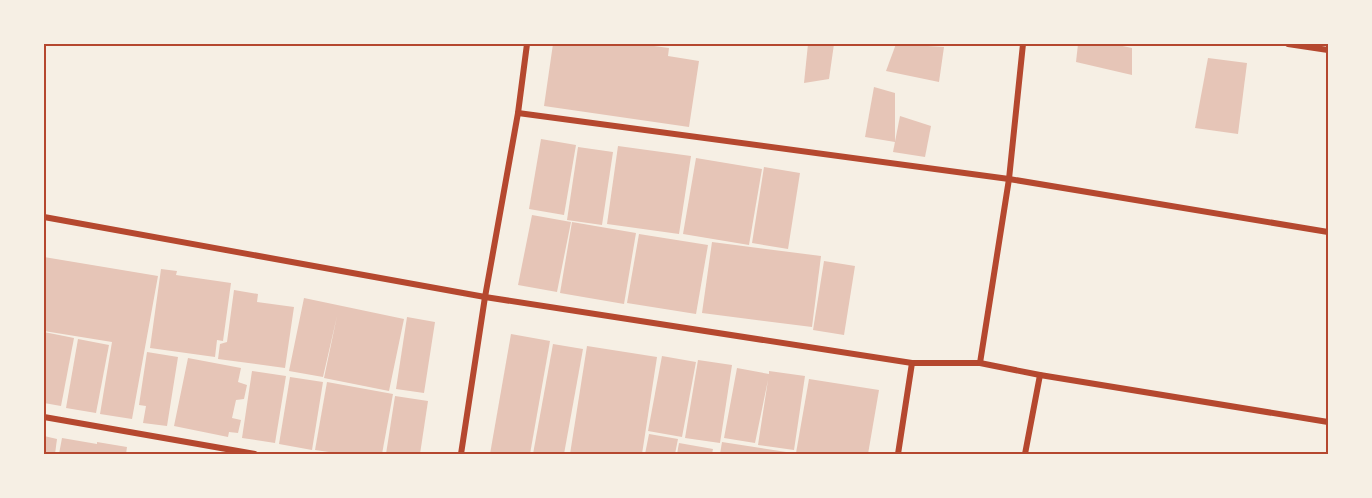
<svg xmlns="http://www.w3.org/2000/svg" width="1372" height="498" font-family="Merriweather,serif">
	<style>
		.building { fill: #e6c5b7 }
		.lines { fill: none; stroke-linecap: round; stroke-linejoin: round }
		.minor { stroke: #b5482f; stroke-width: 6 }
		.neatline { fill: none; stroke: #b5482f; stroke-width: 2 }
	</style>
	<rect width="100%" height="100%" fill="#f6efe4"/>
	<!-- building -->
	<g class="building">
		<path d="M553,44H639L669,48L668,56L699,61L689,127L544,106Z"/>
		<path d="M808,44H834L829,79L804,83Z"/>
		<path d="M896,44L944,47L939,82L886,71Z"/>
		<path d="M1078,44H1113L1132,48V75L1076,62Z"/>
		<path d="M1208,58L1247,63L1238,134L1195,128Z"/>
		<path d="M874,87L895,93V142L865,137Z"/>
		<path d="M900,116L931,126L925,157L893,152Z"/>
		<path d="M541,139L576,145L564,215L529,209Z"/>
		<path d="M618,146L691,156L679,234L607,224Z"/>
		<path d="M578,147L613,152L602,225L567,220Z"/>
		<path d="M696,158L762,169L749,245L683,234Z"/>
		<path d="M764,167L800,173L788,249L752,243Z"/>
		<path d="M532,215L571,222L557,292L518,285Z"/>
		<path d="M572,222L636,233L624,304L560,293Z"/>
		<path d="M639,234L708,245L696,314L627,303Z"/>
		<path d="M712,242L821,256L812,327L702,313Z"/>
		<path d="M44,257L158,276L132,419L100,414L112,342L44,331Z"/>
		<path d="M824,261L855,266L844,335L813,330Z"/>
		<path d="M161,269L177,271L176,275L231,283L223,341L217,340L215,357L150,348Z"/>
		<path d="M234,290L258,294L257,302L294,307L285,368L218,359L220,344L227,342Z"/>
		<path d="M304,298L404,319L389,391L324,378L337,316L323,377L289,371Z"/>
		<path d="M407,317L435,322L424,393L396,389Z"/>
		<path d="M44,332L74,338L61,406L44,403Z"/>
		<path d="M511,334L550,341L530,454H490Z"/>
		<path d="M78,339L109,345L96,413L66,408Z"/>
		<path d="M553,344L583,349L564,454H533Z"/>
		<path d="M587,346L657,357L642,454H570Z"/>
		<path d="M147,352L178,357L167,426L143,423L146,406L139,405Z"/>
		<path d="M662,356L696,362L682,437L648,431Z"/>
		<path d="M188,358L241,368L238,382L247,385L244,399L236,400L232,418L241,420L238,433L229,432L228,437L174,426Z"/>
		<path d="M698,360L732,365L720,443L685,438Z"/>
		<path d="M737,368L769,374V371L805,376L794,450L758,445L768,380L755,443L724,438Z"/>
		<path d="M252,371L286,376L275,443L242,438Z"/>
		<path d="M290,377L323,382L312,450L279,444Z"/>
		<path d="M809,379L879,390L868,454L796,453Z"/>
		<path d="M327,382L393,394L382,454H343L315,450Z"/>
		<path d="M395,396L428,401L420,454H386Z"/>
		<path d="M649,434L678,439L675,454H645Z"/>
		<path d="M44,436L57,439L55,454H44Z"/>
		<path d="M62,438L97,444V442L127,447L126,454H59Z"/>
		<path d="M722,442L793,453V454H720Z"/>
		<path d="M679,443L713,449L712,454H677Z"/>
	</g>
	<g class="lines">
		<!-- minor -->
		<g class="minor">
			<path d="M1288,44L1328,50"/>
			<path d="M518,113L1009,179L1328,232"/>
			<path d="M44,217L485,297L912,363H980L1040,375L1328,422"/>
			<path d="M980,363L1009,179L1023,44"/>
			<path d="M44,417L255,454"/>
			<path d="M461,454L485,297L518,113L527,44"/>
			<path d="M898,454L912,363"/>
			<path d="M1025,454L1040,375"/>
		</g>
	</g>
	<!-- border -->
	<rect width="1372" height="498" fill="none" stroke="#f6efe4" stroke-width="90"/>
	<rect x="45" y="45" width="1282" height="408" class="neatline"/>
</svg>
